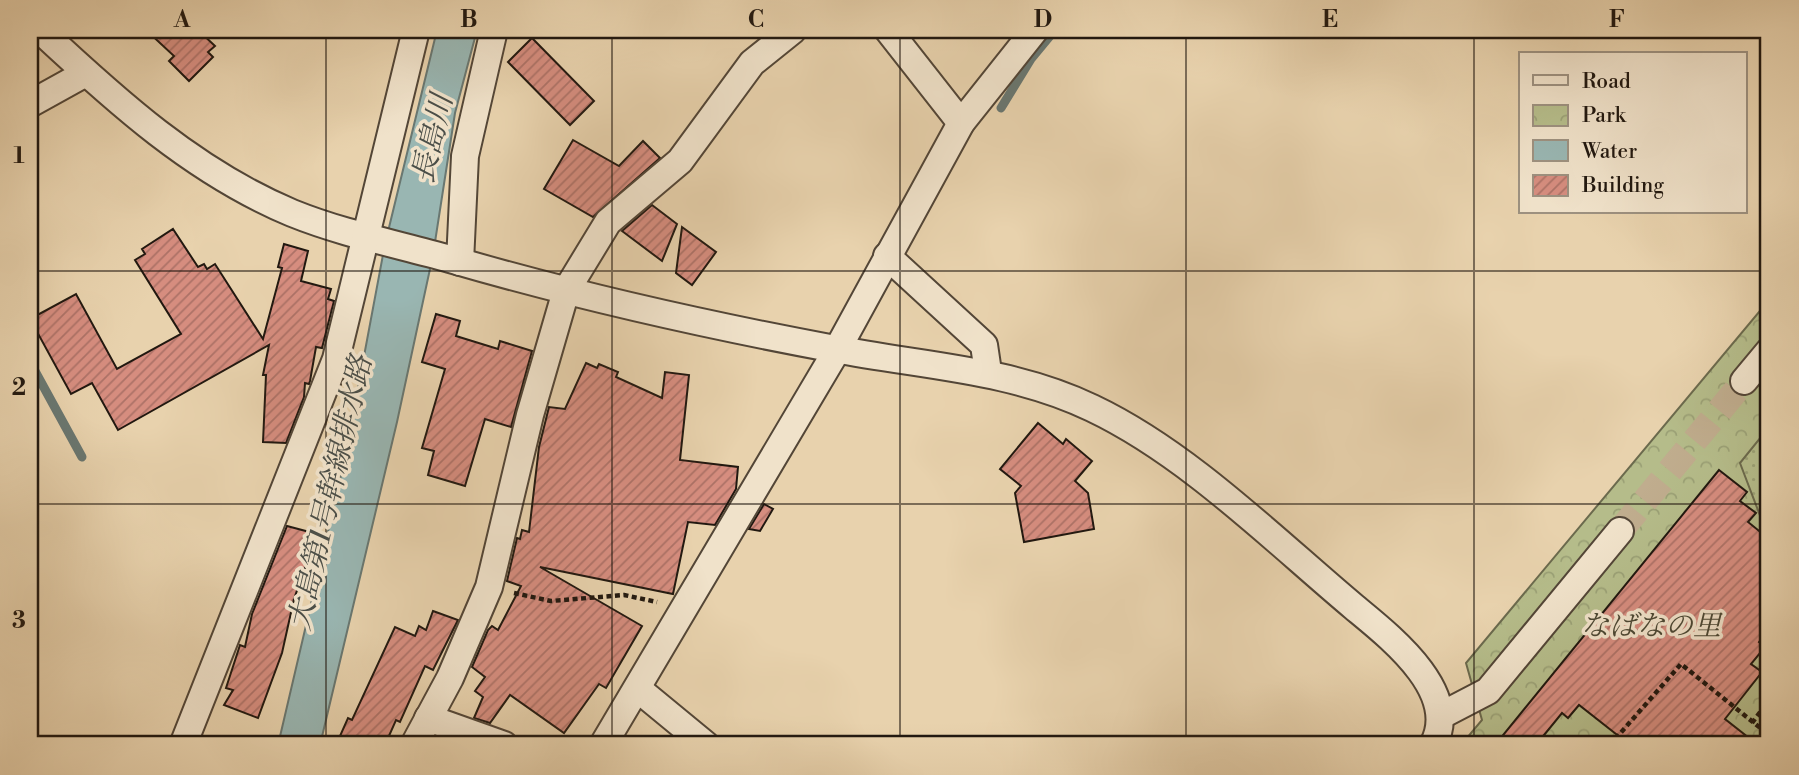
<svg xmlns="http://www.w3.org/2000/svg" width="1799" height="775" font-family="'Libre Bodoni','Noto Serif JP',serif">
	<style>
		.park { fill: url(#park-crowns); stroke: #6b6a4d; stroke-width: 2 }
		.garden { fill: url(#garden-dots); stroke: #6b6a4d; stroke-width: 2 }
		.water { fill: #99b6b2; stroke: #697771; stroke-width: 2 }
		.lines { fill: none; stroke-linecap: round; stroke-linejoin: round }
		.stream { stroke: #697771; stroke-width: 9 }
		.building { fill: url(#building-hatch); stroke: #211810; stroke-width: 2 }
		.minor-tunnel { stroke: #c0ad8e; stroke-width: 26; stroke-dasharray: 26 13; stroke-linecap: butt }
		.minor-casing { stroke: #534637; stroke-width: 30 }
		.path { stroke: #211810; stroke-width: 4.5; stroke-dasharray: 5 3.5; stroke-linecap: butt }
		.minor { stroke: #f0e2ca; stroke-width: 26 }
		.grid { fill: none; stroke: #211810; stroke-width: 2; stroke-opacity: 0.55 }
		.labels { text-anchor: middle; dominant-baseline: central; stroke-width: 7; stroke-linejoin: round; paint-order: stroke }
		.park-label { font-size: 28px; font-style: italic; fill: #4d4935; stroke: #f0e2ca }
		.water-label { font-size: 30px; font-style: italic; fill: #4b4f49; stroke: #f0e2ca }
		.neatline { fill: none; stroke: #211810; stroke-width: 2.5 }
		.grid-label { font-size: 23px; text-anchor: middle; font-weight: bold; fill: #211810 }
	</style>
	<defs>
		<pattern id="park-crowns" width="20" height="18" patternUnits="userSpaceOnUse" patternTransform="scale(1.75)"><rect width="20" height="18" fill="#b5bc8a"/><path d="M2 6a3 3 0 1 1 6 0M12 15a3 3 0 1 1 6 0" fill="none" stroke="#9ba176"/></pattern>
		<pattern id="garden-dots" width="8" height="8" patternUnits="userSpaceOnUse" patternTransform="scale(1.75)"><rect width="8" height="8" fill="#b5bc8a"/><path d="M2 2h.1M6 6h.1" fill="none" stroke="#9ba176" stroke-width="1.8" stroke-linecap="round"/></pattern>
		<pattern id="building-hatch" width="6" height="6" patternUnits="userSpaceOnUse" patternTransform="scale(1.75)"><rect width="6" height="6" fill="#d68d7f"/><path d="M-1 1l2-2M0 6l6-6M5 7l2-2" fill="none" stroke="#ad7267"/></pattern>
	</defs>
	<rect width="100%" height="100%" fill="#e8d2ad"/>
	<filter id="stains"><feTurbulence type="fractalNoise" baseFrequency=".00286" numOctaves="4"/><feColorMatrix values="0 0 0 0 .2 0 0 0 0 .09 0 0 0 0 .02 0 0 0 .5 -.17"/></filter>
	<radialGradient id="worn" r=".72"><stop offset=".6" stop-color="#630" stop-opacity="0"/><stop offset="1" stop-color="#630" stop-opacity=".3"/></radialGradient>
	<!-- park -->
	<path class="park" d="M1769,300V745H1461L1482,720L1466,663Z"/>
	<!-- garden -->
	<path class="garden" d="M1769,427V532L1764,526L1740,463Z"/>
	<!-- water -->
	<path class="water" d="M437,30H477L455,113L433,255L397,422L320,745H278L344,463L385,244Z"/>
	<g class="lines">
		<!-- stream -->
		<g class="stream">
			<path d="M1001,108L1031,59L1055,30"/>
			<path d="M30,362L82,457"/>
		</g>
	</g>
	<!-- building -->
	<g class="building">
		<path d="M146,30H198L215,46L208,52L213,57L189,81L169,61L174,56Z"/>
		<path d="M532,38L594,101L570,125L508,62Z"/>
		<path d="M573,140L619,166L643,141L660,158L593,217L544,189Z"/>
		<path d="M652,205L677,224L662,261L622,231Z"/>
		<path d="M682,227L716,252L692,285L676,273Z"/>
		<path d="M173,229L198,267L204,264L207,269L215,264L263,339L282,268L278,267L284,244L308,251L301,281L331,289L328,299L334,301L322,348L316,347L310,381L309,384L305,383L304,397L286,443L263,442L266,375H263L269,345L118,430L92,383L71,394L30,319L76,294L117,369L181,334L135,260L145,254L142,249Z"/>
		<path d="M436,314L460,321L456,336L498,349L500,341L532,351L511,427L485,419L465,486L428,475L434,451L422,448L445,369L422,362Z"/>
		<path d="M586,363L597,368L599,364L618,372L616,377L662,398L665,372L689,375L680,460L738,467L736,489L715,525L688,522L673,594L540,567L642,626L606,688L599,684L564,733L510,695L490,723L474,718L483,697L475,691L485,677L472,667L488,630L492,626L498,630L521,586L507,581L517,538L520,539L522,530L529,532L539,447L549,407L565,409Z"/>
		<path d="M1038,423L1063,444L1066,439L1092,461L1075,481L1088,493L1094,529L1024,542L1015,493L1021,486L1000,469Z"/>
		<path d="M1719,470L1747,492L1740,501L1756,513L1748,522L1769,539V629L1759,642L1765,647L1751,664L1762,672L1725,719L1758,745H1630L1579,705L1568,718L1562,713L1536,745H1495Z"/>
		<path d="M764,504L773,509L760,531L749,529Z"/>
		<path d="M287,526L317,534L294,599L282,653L258,718L224,705L233,690L226,688L240,645L245,647L252,614Z"/>
		<path d="M433,611L458,620L433,670L425,666L400,722L396,720L385,745H336L348,718L352,720L395,627L415,636L419,626L426,630Z"/>
	</g>
	<g class="lines">
		<!-- minor-tunnel -->
		<path class="minor-tunnel" d="M1620,531L1744,381"/>
		<!-- minor casing -->
		<g class="minor-casing">
			<g id="minor">
				<path d="M40,30C116,101 194,172 292,213C344,234 397,244 450,259C577,296 706,325 835,349C922,366 1011,369 1092,408C1187,453 1273,539 1354,607C1389,636 1462,692 1433,745"/>
				<path d="M888,30L961,123"/>
				<path d="M30,104L86,73"/>
				<path d="M887,256L984,345L988,372"/>
				<path d="M460,262L465,156L494,30"/>
				<path d="M1744,381L1769,351"/>
				<path d="M638,689L706,745"/>
				<path d="M1440,716L1488,691L1620,531"/>
				<path d="M428,718L504,745"/>
				<path d="M183,745L336,359L416,30"/>
				<path d="M414,745L450,678L489,587L530,415L566,291L608,222L680,161L752,63L793,30"/>
				<path d="M603,745L837,350L961,123L1035,30"/>
			</g>
		</g>
		<!-- path -->
		<g class="path">
			<path d="M514,593L551,601L624,595L657,602"/>
			<path d="M1752,723L1761,711L1769,686"/>
			<path d="M1610,745L1681,664L1769,735"/>
		</g>
		<!-- minor -->
		<use href="#minor" class="minor"/>
	</g>
	<!-- grid -->
	<path class="grid" d="M326,30V745M612,30V745M900,30V745M1186,30V745M1474,30V745M30,271H1769M30,504H1769"/>
	<g class="labels">
		<!-- park labels -->
		<g class="park-label">
			<text x="1651" y="626">なばなの里</text>
		</g>
		<!-- water labels -->
		<g class="water-label">
			<text transform="translate(433 139) rotate(-77)">長島川</text>
			<text transform="translate(331 493) rotate(-77)">大島第1号幹線排水路</text>
		</g>
	</g>
	<!-- margin -->
	<rect width="1799" height="775" fill="none" stroke="#e8d2ad" stroke-width="77"/>
	<!-- legend -->
	<rect x="1519" y="52" width="228" height="161" fill="#f0e2ca" stroke="#9d9180" stroke-width="2"/>
	<rect x="1533" y="75" width="35" height="10" fill="#f0e2ca" stroke="#9d9180" stroke-width="2"/>
	<text x="1582" y="88" font-size="21" fill="#211810">Road</text>
	<rect x="1533" y="105" width="35" height="21" fill="url(#park-crowns)" stroke="#9d9180" stroke-width="2"/>
	<text x="1582" y="122" font-size="21" fill="#211810">Park</text>
	<rect x="1533" y="140" width="35" height="21" fill="#99b6b2" stroke="#9d9180" stroke-width="2"/>
	<text x="1582" y="158" font-size="21" fill="#211810">Water</text>
	<rect x="1533" y="175" width="35" height="21" fill="url(#building-hatch)" stroke="#9d9180" stroke-width="2"/>
	<text x="1582" y="192" font-size="21" fill="#211810">Building</text>
	<rect x="38" y="38" width="1722" height="698" class="neatline"/>
	<g class="grid-label">
		<text x="182" y="27">A</text>
		<text x="469" y="27">B</text>
		<text x="756" y="27">C</text>
		<text x="1043" y="27">D</text>
		<text x="1330" y="27">E</text>
		<text x="1617" y="27">F</text>
		<text x="19" y="163">1</text>
		<text x="19" y="395">2</text>
		<text x="19" y="628">3</text>
	</g>
	<rect width="100%" height="100%" filter="url(#stains)"/>
	<rect width="100%" height="100%" fill="url(#worn)"/>
</svg>
